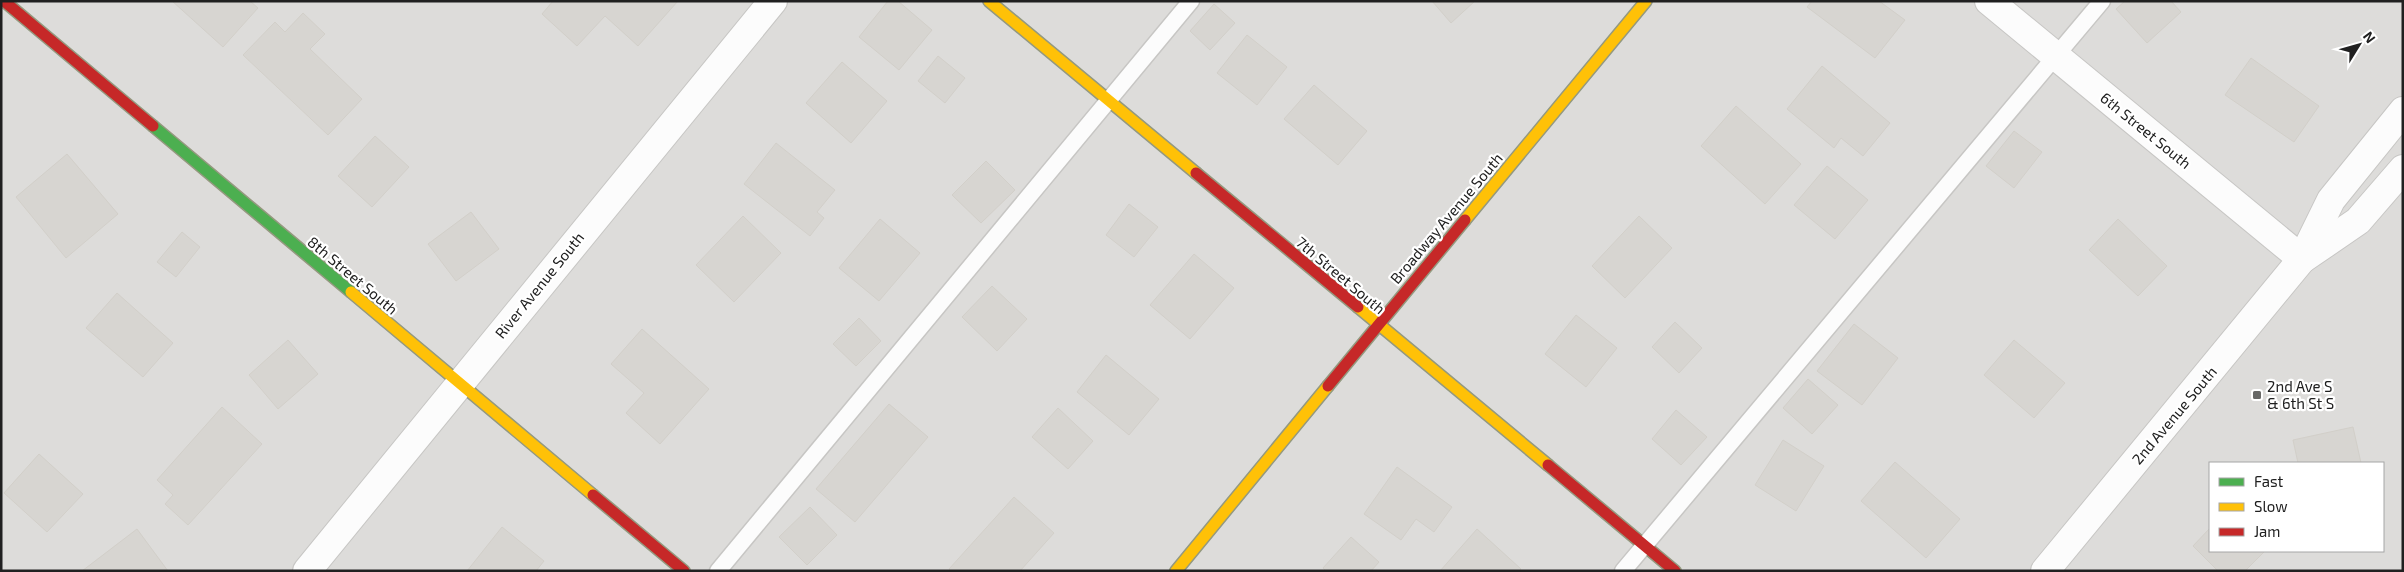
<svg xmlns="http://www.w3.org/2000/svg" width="2404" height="572" font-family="'Exo 2',sans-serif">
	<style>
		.residential { fill: #dddcda; fill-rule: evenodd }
		.building { fill: #d7d5d1; stroke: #d2cfc9 }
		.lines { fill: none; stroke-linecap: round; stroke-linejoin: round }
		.lane-casing { stroke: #c7c6c4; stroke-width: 19 }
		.street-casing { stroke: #c7c6c4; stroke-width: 30 }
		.fast-casing { stroke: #94997f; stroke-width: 14 }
		.slow-casing { stroke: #94997f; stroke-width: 14 }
		.jam-casing { stroke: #94997f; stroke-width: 14 }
		.lane { stroke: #fcfcfc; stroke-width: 16 }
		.street { stroke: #fcfcfc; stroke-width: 28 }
		.fast { stroke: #4caf50; stroke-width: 11 }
		.slow { stroke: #ffc107; stroke-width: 11 }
		.jam { stroke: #c62828; stroke-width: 11 }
		.poi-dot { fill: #686866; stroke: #fff; stroke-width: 2 }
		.labels { text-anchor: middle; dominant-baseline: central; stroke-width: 4.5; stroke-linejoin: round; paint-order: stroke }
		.street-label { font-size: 15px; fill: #202020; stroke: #fff }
		.poi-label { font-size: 15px; fill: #202020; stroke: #fff; text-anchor: start }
	</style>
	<rect width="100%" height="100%" fill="#eeede8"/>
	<!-- residential -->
	<path class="residential" d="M1,1H2403V571H1ZM2210,463H2383V551H2210Z"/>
	<!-- building -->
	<g class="building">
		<path d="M172,1H250L258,8L223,47Z"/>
		<path d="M553,1H678L638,46L605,16L577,46L542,14Z"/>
		<path d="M888,1H898L932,30L899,70L859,37Z"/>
		<path d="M1432,1H1475L1451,23Z"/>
		<path d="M1812,1H1879L1905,20L1875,58L1807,7Z"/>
		<path d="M2125,1H2171L2181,12L2147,43L2116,9Z"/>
		<path d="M1214,4L1235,23L1210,50L1190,31Z"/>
		<path d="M303,13L325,34L310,49L362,99L328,135L243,55L275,22L285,32Z"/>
		<path d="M1247,35L1287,67L1257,105L1217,73Z"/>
		<path d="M938,56L965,78L945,103L918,81Z"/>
		<path d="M2251,58L2319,106L2294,142L2225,95Z"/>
		<path d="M842,62L887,101L851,143L806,103Z"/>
		<path d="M1822,66L1890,123L1863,156L1841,138L1834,148L1787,109Z"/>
		<path d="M1314,85L1367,131L1338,165L1284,119Z"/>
		<path d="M1736,106L1801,164L1765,204L1701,146Z"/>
		<path d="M2014,131L2042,152L2014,188L1986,166Z"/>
		<path d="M375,136L409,167L372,207L338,176Z"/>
		<path d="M776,143L835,190L817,212L824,218L810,236L744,184Z"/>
		<path d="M67,154L118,214L66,258L16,197Z"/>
		<path d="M986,161L1015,190L981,223L952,195Z"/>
		<path d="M1827,166L1868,200L1835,239L1794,205Z"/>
		<path d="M1129,204L1158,227L1134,257L1106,235Z"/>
		<path d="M471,212L499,249L456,281L428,244Z"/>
		<path d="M743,216L781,253L734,302L696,265Z"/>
		<path d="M1639,216L1672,248L1625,298L1592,266Z"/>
		<path d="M880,219L920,253L879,301L839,268Z"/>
		<path d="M2118,219L2167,266L2138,296L2089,250Z"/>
		<path d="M182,232L200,247L176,277L157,262Z"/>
		<path d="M1194,254L1234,288L1190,339L1150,305Z"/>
		<path d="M992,286L1027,319L997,351L962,317Z"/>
		<path d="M117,293L173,343L143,377L86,328Z"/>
		<path d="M1576,315L1617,348L1586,387L1545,354Z"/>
		<path d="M859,318L881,341L856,366L833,344Z"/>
		<path d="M1675,322L1702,348L1679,373L1652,347Z"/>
		<path d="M1854,324L1898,358L1862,405L1817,371Z"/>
		<path d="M642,329L709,389L660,444L626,413L644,393L611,364Z"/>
		<path d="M288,340L318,374L278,409L249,375Z"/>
		<path d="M2014,340L2065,383L2034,418L1984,375Z"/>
		<path d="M1106,355L1159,399L1129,435L1077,392Z"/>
		<path d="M1808,379L1838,405L1812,434L1783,408Z"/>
		<path d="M889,404L928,437L855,522L816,489Z"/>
		<path d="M222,407L262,444L188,525L165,504L173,495L157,480Z"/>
		<path d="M1058,408L1093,441L1068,469L1032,437Z"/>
		<path d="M1676,410L1707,437L1681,465L1652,439Z"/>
		<path d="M2353,427L2361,463H2298L2293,440Z"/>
		<path d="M1783,440L1824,466L1796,511L1755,485Z"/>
		<path d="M39,454L83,494L47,532L4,493Z"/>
		<path d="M1895,462L1960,519L1926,558L1861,501Z"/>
		<path d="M1397,467L1452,507L1434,532L1416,519L1401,540L1364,514Z"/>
		<path d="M1014,497L1054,533L1020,571H951L949,569Z"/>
		<path d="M810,507L837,535L807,565L779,537Z"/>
		<path d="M502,527L544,561L536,571H467Z"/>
		<path d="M2210,528V551H2265L2245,571H2218L2193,546Z"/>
		<path d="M137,529L168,571H82Z"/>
		<path d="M1477,529L1521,569L1519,571H1440Z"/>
		<path d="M1351,537L1379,562L1371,571H1326L1323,568Z"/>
	</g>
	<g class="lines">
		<!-- lane casing -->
		<g class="lane-casing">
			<g id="lane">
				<path d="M718,571L1191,1"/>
				<path d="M1623,571L2102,1"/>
			</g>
		</g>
		<!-- street casing -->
		<g class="street-casing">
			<g id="street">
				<path d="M1989,1L2302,259"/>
				<path d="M2304,258L2358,221L2403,169"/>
				<path d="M307,571L773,1"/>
				<path d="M2045,571L2302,259L2331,200L2403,111"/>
			</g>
		</g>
		<!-- fast casing -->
		<g class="fast-casing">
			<path id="fast" d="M153,126L351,292"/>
		</g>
		<!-- slow casing -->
		<g class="slow-casing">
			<g id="slow">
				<path d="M989,1L1196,173"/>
				<path d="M1465,220L1646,1"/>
				<path d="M351,292L593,495"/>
				<path d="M1358,307L1548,465"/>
				<path d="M1176,571L1328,386"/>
			</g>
		</g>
		<!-- jam casing -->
		<g class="jam-casing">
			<g id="jam">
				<path d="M4,1L153,126"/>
				<path d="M1196,173L1358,307"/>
				<path d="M1328,386L1465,220"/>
				<path d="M1548,465L1675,571"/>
				<path d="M593,495L684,571"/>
			</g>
		</g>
		<!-- lane -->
		<use href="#lane" class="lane"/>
		<!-- street -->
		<use href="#street" class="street"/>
		<!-- fast -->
		<use href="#fast" class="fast"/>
		<!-- slow -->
		<use href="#slow" class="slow"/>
		<!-- jam -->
		<use href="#jam" class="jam"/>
	</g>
	<!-- markers -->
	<rect class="poi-dot" x="2252" y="390" width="10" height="10" rx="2.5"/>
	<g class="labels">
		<!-- street labels -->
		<g class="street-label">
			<text transform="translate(2146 130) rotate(39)">6th Street South</text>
			<text transform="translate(1446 218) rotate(-50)">Broadway Avenue South</text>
			<text transform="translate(353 275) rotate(40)">8th Street South</text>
			<text transform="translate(1341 275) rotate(40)">7th Street South</text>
			<text transform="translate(539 285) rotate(-51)">River Avenue South</text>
			<text transform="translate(2174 415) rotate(-50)">2nd Avenue South</text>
		</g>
		<!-- poi labels -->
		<g class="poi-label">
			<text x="2267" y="386">2nd Ave S<tspan x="2267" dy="17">&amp; 6th St S</tspan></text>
		</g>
	</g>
	<!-- border -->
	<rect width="2404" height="572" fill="none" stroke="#202020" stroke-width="5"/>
	<!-- legend -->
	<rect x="2209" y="462" width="175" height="90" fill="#ffffff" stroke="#a6a6a6"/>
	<rect x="2219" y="478" width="25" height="8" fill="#4caf50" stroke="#a6a6a6"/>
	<text x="2254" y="487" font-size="15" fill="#202020">Fast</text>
	<rect x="2219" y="503" width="25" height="8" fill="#ffc107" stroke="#a6a6a6"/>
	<text x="2254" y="512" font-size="15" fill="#202020">Slow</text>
	<rect x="2219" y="528" width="25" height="8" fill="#c62828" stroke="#a6a6a6"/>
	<text x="2254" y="537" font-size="15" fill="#202020">Jam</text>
	<!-- north arrow -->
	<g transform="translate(2359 45) rotate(53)" stroke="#ffffff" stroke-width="4" paint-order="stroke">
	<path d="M0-4L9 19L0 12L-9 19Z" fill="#202020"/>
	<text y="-8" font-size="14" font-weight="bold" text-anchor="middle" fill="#202020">N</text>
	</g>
</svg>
